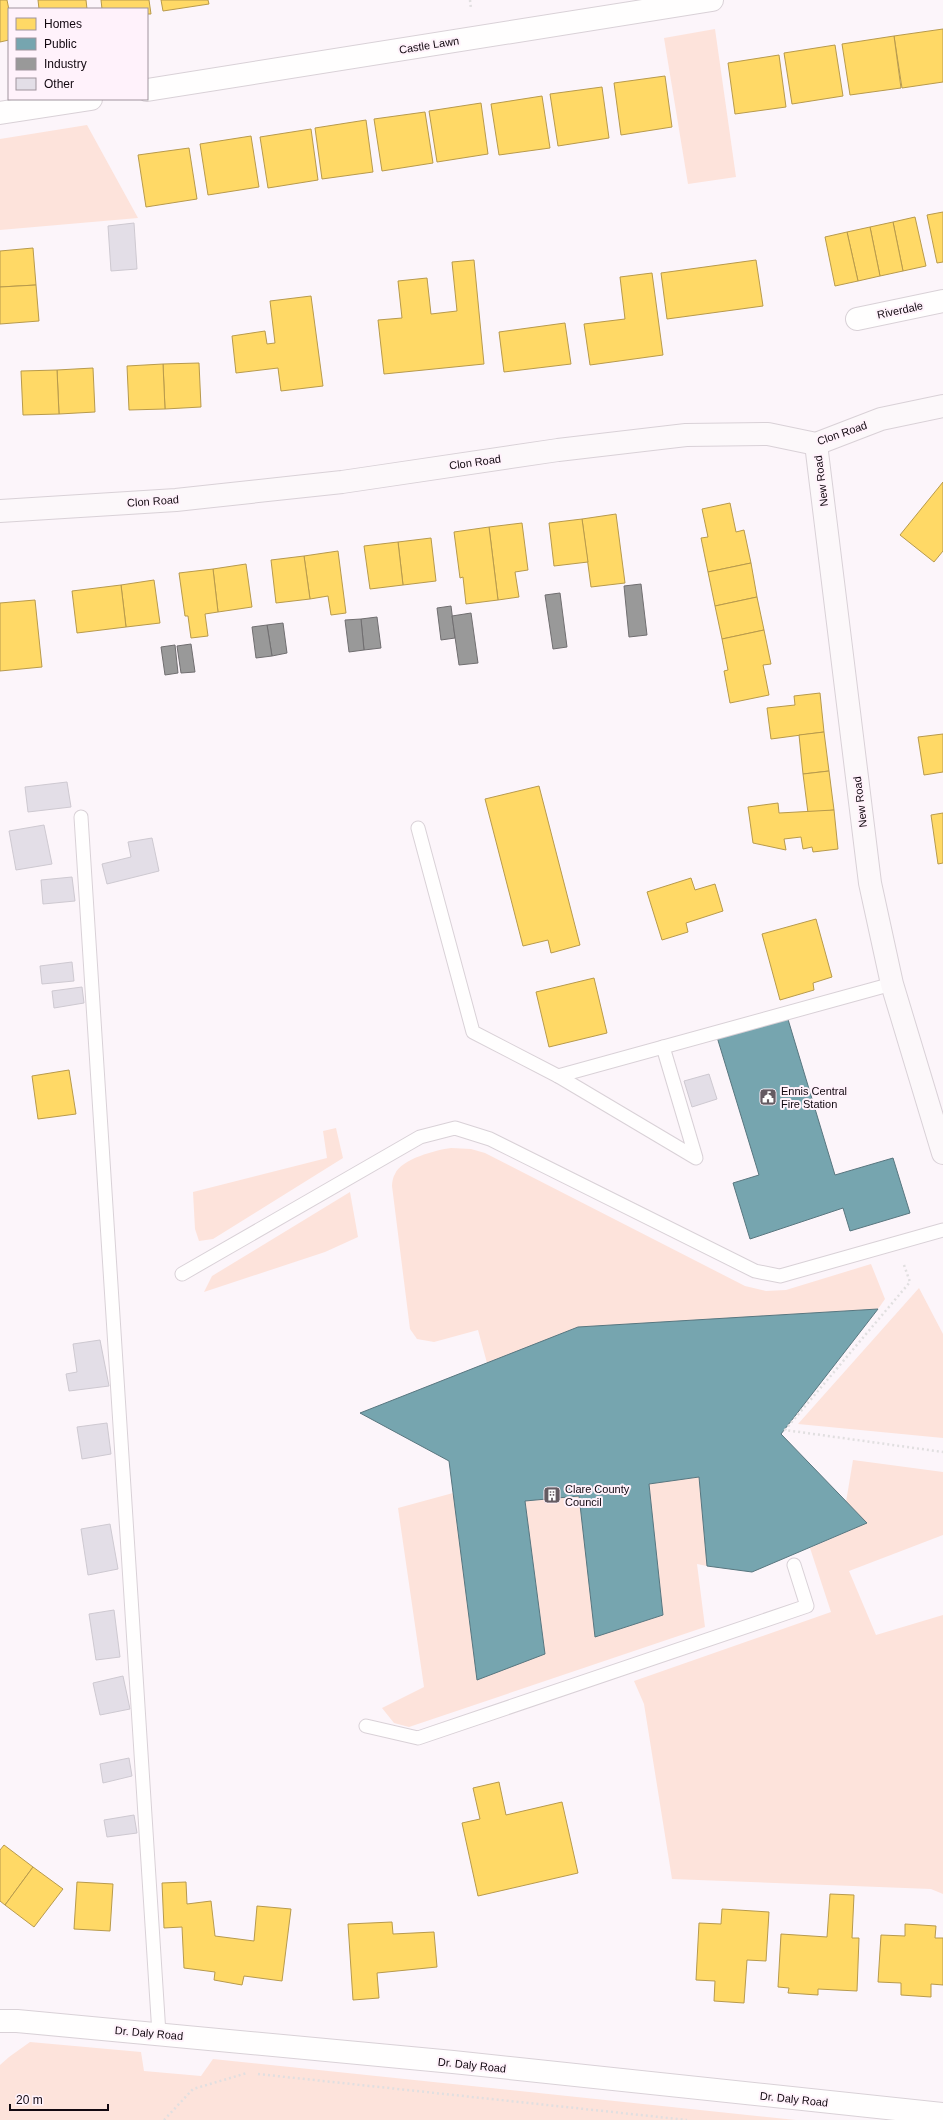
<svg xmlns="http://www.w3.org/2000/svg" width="943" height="2120" font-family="Helvetica,sans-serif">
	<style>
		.green { fill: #fde3db }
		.homes { fill: #ffd966; stroke: #b89a4c }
		.public { fill: #76a5af; stroke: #58767f }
		.industry { fill: #999; stroke: #706e70 }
		.building { fill: #e3dee7; stroke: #cec9d1 }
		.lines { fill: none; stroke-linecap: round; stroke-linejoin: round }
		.lane-casing { stroke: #d9d1d7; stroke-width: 15 }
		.street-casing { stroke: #d9d1d7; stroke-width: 24 }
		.secondary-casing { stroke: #d9d1d7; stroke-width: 24 }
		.path { stroke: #e1dfe0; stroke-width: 2.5; stroke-dasharray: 2 3; stroke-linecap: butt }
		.lane { stroke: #fffefe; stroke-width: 13 }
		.street { stroke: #fffefe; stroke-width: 22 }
		.secondary { stroke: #fcf8fa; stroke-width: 22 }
		.labels { text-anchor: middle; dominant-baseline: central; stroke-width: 4; stroke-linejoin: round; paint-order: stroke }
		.street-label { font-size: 11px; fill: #120810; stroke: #fff2fb }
		.poi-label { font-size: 11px; fill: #120810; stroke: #fff2fb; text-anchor: start }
	</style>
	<rect width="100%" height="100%" fill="#fcf5fa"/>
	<!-- green -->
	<g class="green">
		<path d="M715,29L736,177L688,184L664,38Z"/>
		<path d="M87,125L138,218L0,230V139Z"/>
		<path d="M336,1128L343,1158L213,1239L199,1241L195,1229L193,1192L327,1158L323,1131Z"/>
		<path d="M451,1148L471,1149L485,1153L745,1286L766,1291L786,1290L871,1264L885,1299L878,1309L578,1327L487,1363L478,1330L434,1342L417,1339L410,1329L392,1186C392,1182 393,1177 395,1174C401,1159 436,1150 451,1148Z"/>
		<path d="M350,1192L358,1237L325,1252L204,1292L212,1276Z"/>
		<path d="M919,1288L943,1334V1438L798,1424Z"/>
		<path d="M853,1460L943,1472V1535L849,1571L876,1635L943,1615V1894L931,1889L672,1879L644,1704L634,1681L831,1612L810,1548L867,1523L846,1502Z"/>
		<path d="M699,1477L707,1566L697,1564L705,1627L409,1727L394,1723L382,1708L424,1687L398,1508L453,1493L477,1680L545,1653L525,1501L579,1496L595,1637L663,1615L649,1484Z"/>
		<path d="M30,2042L141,2052L144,2071L201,2076L213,2059L796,2120H0V2065L9,2057Z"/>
	</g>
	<!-- homes -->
	<g class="homes">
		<path d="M0,0H7L9,10V40L0,42Z"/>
		<path d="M38,0H86L87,9H39Z"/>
		<path d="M101,0H149L151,14H147V9H102Z"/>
		<path d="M161,0H208L209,4L163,11Z"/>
		<path d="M943,29V82L902,88L894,36Z"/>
		<path d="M894,36L901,88L850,95L842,44Z"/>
		<path d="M835,45L843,96L792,104L784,53Z"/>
		<path d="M779,55L786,107L735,114L728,63Z"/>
		<path d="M665,76L672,127L621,135L614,83Z"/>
		<path d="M602,87L609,138L558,146L550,94Z"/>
		<path d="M542,96L550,148L499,155L491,104Z"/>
		<path d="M481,103L488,154L437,162L429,111Z"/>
		<path d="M425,112L433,163L382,171L374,119Z"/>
		<path d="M366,120L373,172L322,179L315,128Z"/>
		<path d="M311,129L318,180L268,188L260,137Z"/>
		<path d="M251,136L259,187L208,195L200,144Z"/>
		<path d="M189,148L197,199L146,207L138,155Z"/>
		<path d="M943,212V262L937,263L927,215Z"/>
		<path d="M915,217L926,266L903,271L893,222Z"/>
		<path d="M893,222L903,271L880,276L870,227Z"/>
		<path d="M870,227L880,276L858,281L847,232Z"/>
		<path d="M847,232L858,281L835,286L825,237Z"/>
		<path d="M33,248L36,285L0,287V251Z"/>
		<path d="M474,260L484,364L384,374L378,320L402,318L398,281L427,278L431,314L457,311L452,262Z"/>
		<path d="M756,260L763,306L667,319L661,273Z"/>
		<path d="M652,273L663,355L590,365L584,324L625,319L620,277Z"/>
		<path d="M36,285L39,321L0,324V287Z"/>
		<path d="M311,296L323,386L281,391L278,368L236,373L232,336L265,331L267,344L275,343L270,301Z"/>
		<path d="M565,323L571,364L504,372L499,332Z"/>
		<path d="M199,363L201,407L165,409L163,364Z"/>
		<path d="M163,364L165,409L129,410L127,366Z"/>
		<path d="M93,368L95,412L59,414L57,370Z"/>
		<path d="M57,370L59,414L23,415L21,371Z"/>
		<path d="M943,482V551L934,562L900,535Z"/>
		<path d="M730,503L736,532L744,530L751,563L708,572L701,538L708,537L702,509Z"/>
		<path d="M616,514L625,583L591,587L582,519Z"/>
		<path d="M582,519L588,562L554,566L549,523Z"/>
		<path d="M522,523L528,570L515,572L519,597L498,600L489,527Z"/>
		<path d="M489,527L498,600L466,604L463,577L460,578L454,532Z"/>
		<path d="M431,538L436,581L403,585L398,542Z"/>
		<path d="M398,542L403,585L370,589L364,546Z"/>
		<path d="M338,551L346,613L331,615L328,596L310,599L304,556Z"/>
		<path d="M304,556L310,599L276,603L271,560Z"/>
		<path d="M751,563L757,597L715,606L708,572Z"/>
		<path d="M246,564L252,607L218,612L213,569Z"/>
		<path d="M213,569L218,612L205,614L208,636L191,638L188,616H185L179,573Z"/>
		<path d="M154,580L160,623L126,627L121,585Z"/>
		<path d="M121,585L126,627L77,633L72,591Z"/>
		<path d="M757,597L764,630L722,639L715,606Z"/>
		<path d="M35,600L42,667L0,671V603Z"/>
		<path d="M764,630L771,664L763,665L769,695L730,703L724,671L728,670L722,639Z"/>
		<path d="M820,693L824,732L771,739L767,708L795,705L794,696Z"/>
		<path d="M824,732L829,771L803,774L799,735Z"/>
		<path d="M943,734V772L924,775L918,737Z"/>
		<path d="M829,771L834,810L808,813L803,774Z"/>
		<path d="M539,786L580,945L551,953L548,940L523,946L485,799Z"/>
		<path d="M778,803L779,813L834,810L838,849L813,852L812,847L803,849L801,837L784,839L786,850L753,843L748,807Z"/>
		<path d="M943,813V863L938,864L931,815Z"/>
		<path d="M691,878L695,890L715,884L723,911L686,923L688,932L662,940L647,892Z"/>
		<path d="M816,919L832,977L813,983L814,990L780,1000L762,934Z"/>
		<path d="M594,978L607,1033L549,1047L536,992Z"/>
		<path d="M69,1070L76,1114L38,1119L32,1076Z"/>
		<path d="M499,1782L506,1815L562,1802L578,1873L478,1896L462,1823L480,1819L473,1788Z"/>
		<path d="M4,1845L33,1867L5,1905L0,1901V1850Z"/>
		<path d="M33,1867L63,1889L34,1927L5,1905Z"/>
		<path d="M77,1882L113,1884L110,1931L74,1929Z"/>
		<path d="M186,1882L187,1904L211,1901L215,1936L254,1941L257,1906L291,1909L282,1981L244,1976L242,1985L214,1980L215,1972L184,1968L182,1927L164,1928L162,1883Z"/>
		<path d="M830,1894L854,1895L852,1938H859L857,1991L818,1989V1995L788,1993L789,1988L778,1987L781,1934L827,1937Z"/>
		<path d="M722,1909L769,1912L766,1961L747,1960L744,2003L714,2001L715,1981L696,1980L699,1923L721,1924Z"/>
		<path d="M392,1922L393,1934L434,1932L437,1967L377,1973L379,1998L353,2000L348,1924Z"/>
		<path d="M905,1924L936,1926L935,1938H943V1985L931,1984V1997L901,1995V1983L878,1982L881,1935L905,1936Z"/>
	</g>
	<!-- public -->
	<g class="public">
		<path d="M787,1016L835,1175L893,1158L910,1213L850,1231L843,1208L750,1239L733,1183L759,1175L717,1037Z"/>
		<path d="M878,1309L781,1434L867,1523L752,1572L707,1566L699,1477L649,1484L663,1615L595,1637L579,1496L525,1501L545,1654L477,1680L449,1461L360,1413L578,1327Z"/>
	</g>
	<!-- industry -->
	<g class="industry">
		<path d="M641,584L647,635L629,637L624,586Z"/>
		<path d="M560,593L567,647L553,649L545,595Z"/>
		<path d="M451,606L455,638L441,640L437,608Z"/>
		<path d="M471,613L478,663L459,665L452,616Z"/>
		<path d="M377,617L381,648L364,650L361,619Z"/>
		<path d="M361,619L364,650L349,652L345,620Z"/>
		<path d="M283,623L287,653L272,656L267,625Z"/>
		<path d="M267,625L272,656L256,658L252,627Z"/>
		<path d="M191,644L195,672L181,673L177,646Z"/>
		<path d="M175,645L178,673L165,675L161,647Z"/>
	</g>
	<!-- building -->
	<g class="building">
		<path d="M134,223L137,269L111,271L108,226Z"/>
		<path d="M67,782L71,807L28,812L25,787Z"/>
		<path d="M44,825L52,864L16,870L9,831Z"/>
		<path d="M152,838L159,871L107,884L102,864L131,857L128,842Z"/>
		<path d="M72,877L75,901L43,904L41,880Z"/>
		<path d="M72,962L74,981L42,984L40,966Z"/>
		<path d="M82,987L84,1003L54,1008L52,991Z"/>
		<path d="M709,1074L717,1099L692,1107L684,1081Z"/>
		<path d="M100,1340L109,1386L69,1391L66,1374L77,1372L73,1344Z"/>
		<path d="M107,1423L111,1454L82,1459L77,1427Z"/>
		<path d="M110,1524L118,1569L88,1575L81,1529Z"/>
		<path d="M114,1610L120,1657L96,1660L89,1614Z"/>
		<path d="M123,1676L130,1709L100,1715L93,1683Z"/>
		<path d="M129,1758L132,1776L103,1783L100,1764Z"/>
		<path d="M134,1815L137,1833L107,1837L104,1820Z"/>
	</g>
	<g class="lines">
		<!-- lane casing -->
		<g class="lane-casing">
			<g id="lane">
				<path d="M81,817L159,2034"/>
				<path d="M418,828L473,1032L558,1076L892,984"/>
				<path d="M558,1076L696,1158L663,1047"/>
				<path d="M182,1274L420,1137L455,1128L490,1139L755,1271L780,1276L943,1230"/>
				<path d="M366,1726L418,1738L807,1606L794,1565"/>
			</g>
		</g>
		<!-- street casing -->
		<g class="street-casing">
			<g id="street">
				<path d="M147,90L712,0"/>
				<path d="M0,113L91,99"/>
				<path d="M857,319L943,301"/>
				<path d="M0,2021H17L453,2062L943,2114"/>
			</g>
		</g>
		<!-- secondary casing -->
		<g class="secondary-casing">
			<g id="secondary">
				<path d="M816,444L870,883L892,984L943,1153"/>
				<path d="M0,511L176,500L342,482L558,450L686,435L768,434L816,444L881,419L943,406"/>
			</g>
		</g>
		<!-- path -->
		<g class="path">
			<path d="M470,0L471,9"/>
			<path d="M904,1265L910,1282L785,1430L943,1452"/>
			<path d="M258,2074L687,2120"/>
			<path d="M164,2120L193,2089L247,2073"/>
		</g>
		<!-- lane -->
		<use href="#lane" class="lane"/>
		<!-- street -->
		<use href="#street" class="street"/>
		<!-- secondary -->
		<use href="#secondary" class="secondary"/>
	</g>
	<!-- icons -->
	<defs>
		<g id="civic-square" transform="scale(0.9)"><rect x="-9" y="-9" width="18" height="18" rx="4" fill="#645b62" stroke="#fff2fb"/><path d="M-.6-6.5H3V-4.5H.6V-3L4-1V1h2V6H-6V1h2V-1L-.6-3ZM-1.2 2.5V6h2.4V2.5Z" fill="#fff"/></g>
		<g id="building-square" transform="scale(0.9)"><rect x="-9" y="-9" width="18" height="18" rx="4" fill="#645b62" stroke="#fff2fb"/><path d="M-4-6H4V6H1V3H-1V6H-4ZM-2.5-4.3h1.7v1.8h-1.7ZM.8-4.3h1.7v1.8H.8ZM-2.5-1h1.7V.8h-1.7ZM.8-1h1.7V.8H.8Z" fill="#fff"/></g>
	</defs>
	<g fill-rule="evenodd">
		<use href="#civic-square" x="768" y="1097"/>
		<use href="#building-square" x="552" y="1495"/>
	</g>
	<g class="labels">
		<!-- street labels -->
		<g class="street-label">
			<text transform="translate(429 45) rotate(-9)">Castle Lawn</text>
			<text transform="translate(900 310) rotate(-12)">Riverdale</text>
			<text transform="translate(842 433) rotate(-19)">Clon Road</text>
			<text transform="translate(475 462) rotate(-8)">Clon Road</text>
			<text transform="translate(821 481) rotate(-97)">New Road</text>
			<text transform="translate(153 501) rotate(-4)">Clon Road</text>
			<text transform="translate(860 802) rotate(-97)">New Road</text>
			<text transform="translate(149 2033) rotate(5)">Dr. Daly Road</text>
			<text transform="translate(472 2065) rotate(6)">Dr. Daly Road</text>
			<text transform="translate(794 2099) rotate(6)">Dr. Daly Road</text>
		</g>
		<!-- poi labels -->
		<g class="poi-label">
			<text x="781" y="1091">Ennis Central<tspan x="781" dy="13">Fire Station</tspan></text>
			<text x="565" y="1489">Clare County<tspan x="565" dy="13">Council</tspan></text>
		</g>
	</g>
	<!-- legend -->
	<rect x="8" y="8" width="140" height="92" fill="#fff2fb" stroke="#a0949d"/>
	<rect x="16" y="18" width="20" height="12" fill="#ffd966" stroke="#a0949d"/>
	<text x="44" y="28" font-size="12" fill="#120810">Homes</text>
	<rect x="16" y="38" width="20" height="12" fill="#76a5af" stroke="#a0949d"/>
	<text x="44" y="48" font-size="12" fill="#120810">Public</text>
	<rect x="16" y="58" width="20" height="12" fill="#999999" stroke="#a0949d"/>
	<text x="44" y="68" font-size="12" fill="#120810">Industry</text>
	<rect x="16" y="78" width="20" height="12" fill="#e3dee7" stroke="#a0949d"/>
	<text x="44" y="88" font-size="12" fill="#120810">Other</text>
	<!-- scale -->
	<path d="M10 2104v6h98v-6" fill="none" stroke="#120810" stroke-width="2"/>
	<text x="16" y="2104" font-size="12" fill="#120810" stroke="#fff2fb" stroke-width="3" paint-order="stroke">20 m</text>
</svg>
